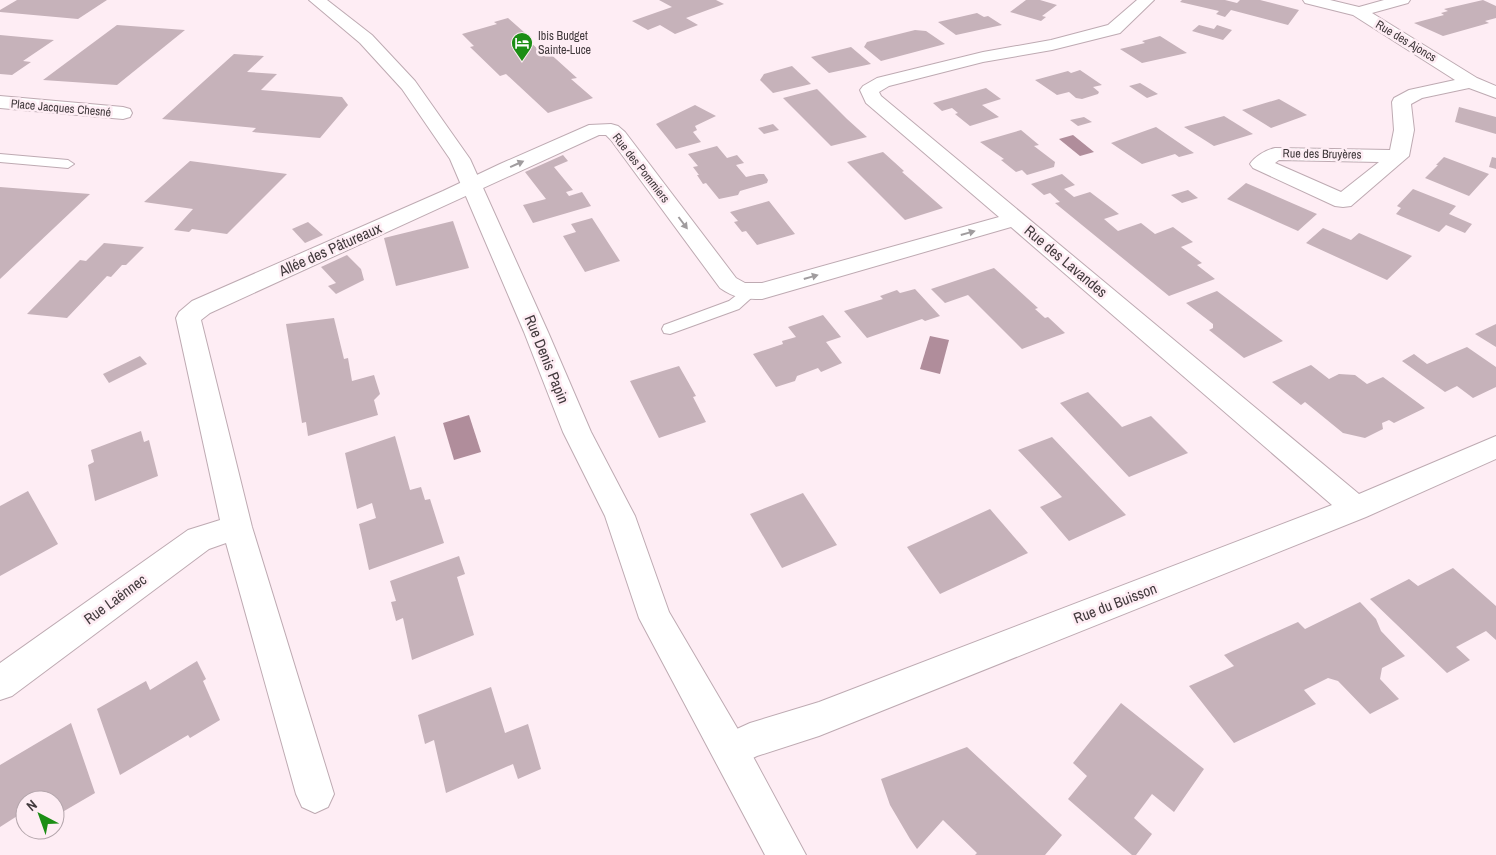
<svg xmlns="http://www.w3.org/2000/svg" width="1496" height="855" font-family="'Archivo Narrow',sans-serif">
	<style>
		.water { fill: #b08d9b }
		.building { fill: #c6b2ba }
		.lines { fill: none; stroke-linecap: round; stroke-linejoin: round }
		.service-casing { stroke: #beaab2; stroke-width: 2 }
		.minor-casing { stroke: #beaab2; stroke-width: 2 }
		.tertiary-casing { stroke: #beaab2; stroke-width: 2 }
		.service { fill: #fff; fill-rule: evenodd }
		.minor { fill: #fff; fill-rule: evenodd }
		.tertiary { fill: #fff; fill-rule: evenodd }
		.oneway { fill: #a09c9e }
		.labels { text-anchor: middle; dominant-baseline: central; stroke-width: 5; stroke-linejoin: round; paint-order: stroke }
		.far-poi-label { font-size: 12px; fill: #423a3d; stroke: #feedf4; text-anchor: start }
		.far-street-label { font-size: 12px; fill: #423a3d; stroke: #feedf4 }
		.street-label { font-size: 15px; fill: #423a3d; stroke: #feedf4 }
	</style>
	<rect width="100%" height="100%" fill="#feedf4"/>
	<!-- water -->
	<g class="water">
		<path d="M1073,135L1094,152L1080,156L1059,139Z"/>
		<path d="M930,336L949,340L940,374L920,369Z"/>
		<path d="M469,415L481,452L454,460L443,423Z"/>
	</g>
	<!-- building -->
	<g class="building">
		<path d="M17,0H107L78,19L0,12V10Z"/>
		<path d="M659,0H716L724,4L686,18L698,25L675,34L660,25L648,30L632,21L672,7Z"/>
		<path d="M1026,0H1040L1057,5L1042,16L1046,17L1041,21L1010,12Z"/>
		<path d="M1182,0H1225L1237,3L1240,0H1260L1299,10L1288,25L1231,10L1225,17L1216,14L1219,11L1180,2Z"/>
		<path d="M1483,0L1496,6V18L1485,21L1489,23L1443,36L1414,23L1444,15L1441,13L1448,11L1444,9Z"/>
		<path d="M977,13L984,17L988,16L1002,25L956,35L938,22Z"/>
		<path d="M508,18L525,33L521,34L540,51L546,50L577,78L571,79L593,98L548,113L506,74L500,76L470,47L474,46L462,34L497,24L494,22Z"/>
		<path d="M117,25L185,30L117,85L43,80Z"/>
		<path d="M1199,25L1214,29L1217,25L1232,30L1223,40L1192,31Z"/>
		<path d="M915,30L926,31L945,44L881,61L864,47L867,42Z"/>
		<path d="M0,35L54,40L23,61L31,62L12,75L0,74Z"/>
		<path d="M1160,36L1187,53L1142,63L1120,49L1145,43L1142,41Z"/>
		<path d="M851,47L871,64L829,73L811,57Z"/>
		<path d="M234,54L264,56L247,72L277,74L261,90L342,97L348,105L320,138L252,132L256,128L162,119Z"/>
		<path d="M792,66L811,84L773,93L760,80L764,74Z"/>
		<path d="M1080,70L1102,85L1093,87L1099,92L1098,94L1082,99L1076,98L1069,92L1057,95L1035,80L1068,71L1071,73Z"/>
		<path d="M1140,83L1158,94L1147,98L1129,86Z"/>
		<path d="M986,88L1001,99L982,105L999,117L970,126L955,114L958,113L952,108L942,111L933,103Z"/>
		<path d="M817,89L847,119L867,137L831,146L783,98Z"/>
		<path d="M1279,99L1307,115L1271,128L1242,110Z"/>
		<path d="M695,105L716,116L695,126L697,130L693,132L701,142L676,149L656,124Z"/>
		<path d="M1459,107L1496,117V134L1455,122Z"/>
		<path d="M1224,116L1253,134L1214,146L1184,127Z"/>
		<path d="M1084,117L1092,122L1078,126L1070,120Z"/>
		<path d="M773,124L779,130L764,134L758,128Z"/>
		<path d="M1156,127L1194,153L1179,157L1175,154L1142,164L1111,143Z"/>
		<path d="M1021,130L1039,145L1034,146L1055,162L1054,167L1027,175L1022,170L1016,172L1001,160L1004,159L980,142Z"/>
		<path d="M717,146L727,158L737,155L744,163L736,165L746,177L759,174H764L768,180L767,183L740,191L738,195L719,199L706,183L703,184L697,175H699L693,167L698,166L688,154Z"/>
		<path d="M883,152L904,171L902,172L943,208L905,220L847,162Z"/>
		<path d="M563,155L568,161L554,167L573,190L566,192L569,196L582,192L591,206L533,223L523,205L546,199L525,172Z"/>
		<path d="M1444,157L1489,174L1469,196L1425,178L1438,165H1436Z"/>
		<path d="M1492,157L1496,158V169L1489,167Z"/>
		<path d="M190,161L287,174L227,234L192,229L189,232L174,230L193,209L144,202Z"/>
		<path d="M1062,174L1075,185L1064,189L1074,197L1090,192L1119,214L1104,219L1118,231L1141,223L1155,234L1173,227L1193,242L1181,247L1202,263L1197,265L1215,279L1169,296L1055,203L1060,202L1050,193L1044,195L1031,184Z"/>
		<path d="M1246,183L1317,214L1298,231L1227,199Z"/>
		<path d="M0,187L90,194L0,279Z"/>
		<path d="M1413,189L1456,206L1449,214L1472,224L1465,233L1446,225L1439,232L1396,214L1401,208L1397,206Z"/>
		<path d="M1188,190L1198,198L1182,203L1171,195Z"/>
		<path d="M769,201L795,234L757,245L746,231L742,232L734,222L738,221L730,212Z"/>
		<path d="M592,218L620,261L585,272L563,236L576,232L571,224Z"/>
		<path d="M453,221L469,268L396,286L384,238Z"/>
		<path d="M308,222L323,235L305,243L292,229Z"/>
		<path d="M1323,228L1351,240L1359,233L1412,256L1387,280L1306,243Z"/>
		<path d="M104,243L144,247L126,265H122L111,277L107,276L67,318L27,314L80,260L86,261Z"/>
		<path d="M347,255L361,269L364,280L336,294L328,286L336,283L321,267Z"/>
		<path d="M994,268L1038,308L1035,309L1045,318L1048,317L1065,333L1022,349L968,295L945,303L931,289Z"/>
		<path d="M915,289L940,316L925,321L922,319L867,338L844,311L883,299L880,296L897,290L900,293Z"/>
		<path d="M1217,291L1283,341L1244,358L1209,330L1213,328V324L1186,303Z"/>
		<path d="M823,315L841,337L826,342L842,363L821,372L818,368L797,376L795,381L776,387L753,354L783,344L782,341L796,337L788,327Z"/>
		<path d="M334,318L344,359L348,358L352,381L374,375L380,394L374,400L378,415L308,436L306,422L302,423L286,324Z"/>
		<path d="M1496,324V347L1475,334Z"/>
		<path d="M1467,347L1496,367V387L1473,398L1457,386L1445,392L1402,361L1414,354L1427,364Z"/>
		<path d="M140,356L147,364L109,383L103,374Z"/>
		<path d="M1311,365L1329,379L1339,374L1355,375L1367,384L1383,377L1425,408L1394,423L1389,420L1382,423L1383,429L1365,438L1343,433L1305,402L1301,405L1272,382Z"/>
		<path d="M679,366L696,396L693,397L706,422L659,438L630,381Z"/>
		<path d="M1088,392L1122,427L1151,416L1188,453L1129,477L1060,403Z"/>
		<path d="M141,431L144,442L149,440L158,476L95,501L88,465L94,462L91,450Z"/>
		<path d="M395,436L410,490L421,487L425,500L430,499L444,543L369,570L359,524L376,518L372,503L357,509L345,453Z"/>
		<path d="M1052,437L1126,515L1069,541L1040,507L1062,497L1018,450Z"/>
		<path d="M28,491L58,544L0,576V506Z"/>
		<path d="M803,493L837,545L782,568L750,514Z"/>
		<path d="M990,509L1028,553L940,594L907,547Z"/>
		<path d="M459,556L465,574L457,577L474,635L412,660L403,618L396,621L391,602L396,601L390,581Z"/>
		<path d="M1453,568L1496,606V640L1486,631L1456,647L1470,660L1447,673L1370,599L1409,579L1418,586Z"/>
		<path d="M1360,602L1376,619L1381,631L1405,656L1382,668L1380,679L1399,699L1370,714L1338,681L1328,678L1304,690L1316,704L1234,743L1189,686L1234,666L1224,655L1298,622L1305,629Z"/>
		<path d="M197,661L206,679L203,681L220,720L190,738L188,735L120,775L97,709L146,681L150,690Z"/>
		<path d="M491,687L505,733L528,724L541,769L518,779L513,764L446,793L434,740L425,744L418,715Z"/>
		<path d="M1121,703L1204,769L1174,812L1152,794L1134,818L1152,834L1136,855H1132L1068,799L1087,776L1073,763Z"/>
		<path d="M71,723L95,793L59,814L55,800L51,794L42,800H25V811L0,827V765Z"/>
		<path d="M967,747L1062,835L1045,855H975L977,853L943,820L917,849L910,839L890,805L881,779Z"/>
	</g>
	<g class="lines">
		<!-- service casing -->
		<g class="service-casing">
			<g id="service">
				<path d="M0,154L68,160L74,164L68,168L0,162Z"/>
				<path d="M751,286L756,288L759,291L739,309L670,334L664,333L662,329L664,325L729,301L746,288Z"/>
			</g>
		</g>
		<!-- minor casing -->
		<g class="minor-casing">
			<g id="minor">
				<path d="M1137,0H1154L1120,33L1052,50L983,62L889,86L879,92L881,96L1359,494L1496,436V459L1366,517L819,736L757,756L730,769L717,764L712,751L717,738L750,723L819,702L1332,505L1011,227L762,299C745,299 734,298 720,288L611,140L606,135H599L210,313L201,320L252,527L334,794L328,807L315,813L302,807L296,794L226,543L209,549L12,696L0,700V663L188,530L220,520L176,318L179,312L192,301L443,191L500,164L589,125L611,124L618,126L625,132L736,278L745,283H762L999,217L866,103L860,90L863,86L877,78L983,52L1051,40L1108,25Z"/>
				<path d="M1303,0H1330L1359,7L1384,0H1410L1408,3L1372,13L1477,78L1496,86V98L1469,88L1422,98L1411,104L1414,130L1409,156L1351,206L1343,207L1335,206L1253,168L1250,164C1255,156 1266,150 1275,148L1390,150L1394,130L1392,102L1394,98L1409,90L1455,80L1353,15L1305,3ZM1279,160L1379,162L1341,192L1275,163Z"/>
				<path d="M0,96L123,107L130,109L132,113L130,117L123,119L0,108Z"/>
			</g>
		</g>
		<!-- tertiary casing -->
		<g class="tertiary-casing">
			<path id="tertiary" d="M309,0H327L372,35L415,81L470,159L548,332L591,432L635,516L669,612L743,738L806,855H765L639,618L605,516L563,432L524,332L450,159L402,89L360,43Z"/>
		</g>
		<!-- service -->
		<use href="#service" class="service"/>
		<!-- minor -->
		<use href="#minor" class="minor"/>
		<!-- tertiary -->
		<use href="#tertiary" class="tertiary"/>
	</g>
	<!-- one-way arrows -->
	<defs><path id="oneway-solid" d="M-6-.8H1V-3.2L6.5 0L1 3.2V.8H-6Z" transform="scale(1.25)"/></defs>
	<g class="oneway">
		<use href="#oneway-solid" transform="translate(517 164) rotate(-24)"/>
		<use href="#oneway-solid" transform="translate(683 223) rotate(53)"/>
		<use href="#oneway-solid" transform="translate(968 233) rotate(-16)"/>
		<use href="#oneway-solid" transform="translate(811 277) rotate(-16)"/>
	</g>
	<!-- icons -->
	<defs>
		<g id="hotel-pin" transform="scale(1.125)"><path d="M0 17L-7.5 6A9.5 9.5 0 1 1 7.5 6Z" fill="#1c8e15" stroke="#feedf4"/><path d="M-6-4.5h1.5V1H6V5H4.5V3h-9V5H-6ZM-4 0a1.8 1.8 0 1 1 3.6 0ZM.5 0V-2.5h3Q6-2.5 6 0Z" fill="#fff"/></g>
	</defs>
	<g fill-rule="evenodd">
		<use href="#hotel-pin" x="522" y="43"/>
	</g>
	<g class="labels">
		<!-- far-poi labels -->
		<g class="far-poi-label">
			<text x="538" y="36">Ibis Budget<tspan x="538" dy="14">Sainte-Luce</tspan></text>
		</g>
		<!-- far-street labels -->
		<g class="far-street-label">
			<text transform="translate(1406 41) rotate(31)">Rue des Ajoncs</text>
			<text transform="translate(61 108) rotate(5)">Place Jacques Chesné</text>
			<text transform="translate(1322 154) rotate(1)">Rue des Bruyères</text>
			<text transform="translate(641 168) rotate(52)">Rue des Pommiers</text>
		</g>
		<!-- street labels -->
		<g class="street-label">
			<text transform="translate(330 249) rotate(-24)">Allée des Pâtureaux</text>
			<text transform="translate(1066 261) rotate(40)">Rue des Lavandes</text>
			<text transform="translate(547 359) rotate(68)">Rue Denis Papin</text>
			<text transform="translate(115 599) rotate(-36)">Rue Laënnec</text>
			<text transform="translate(1115 603) rotate(-21)">Rue du Buisson</text>
		</g>
	</g>
	<!-- north arrow -->
	<g transform="translate(40 815) rotate(319)"><circle r="24" fill="#feedf4" stroke="#b3a5ab"/>
	<path d="M0-4L9 19L0 12L-9 19Z" fill="#1c8e15"/>
	<text y="-8" font-size="14" font-weight="bold" text-anchor="middle" fill="#423a3d">N</text>
	</g>
</svg>
